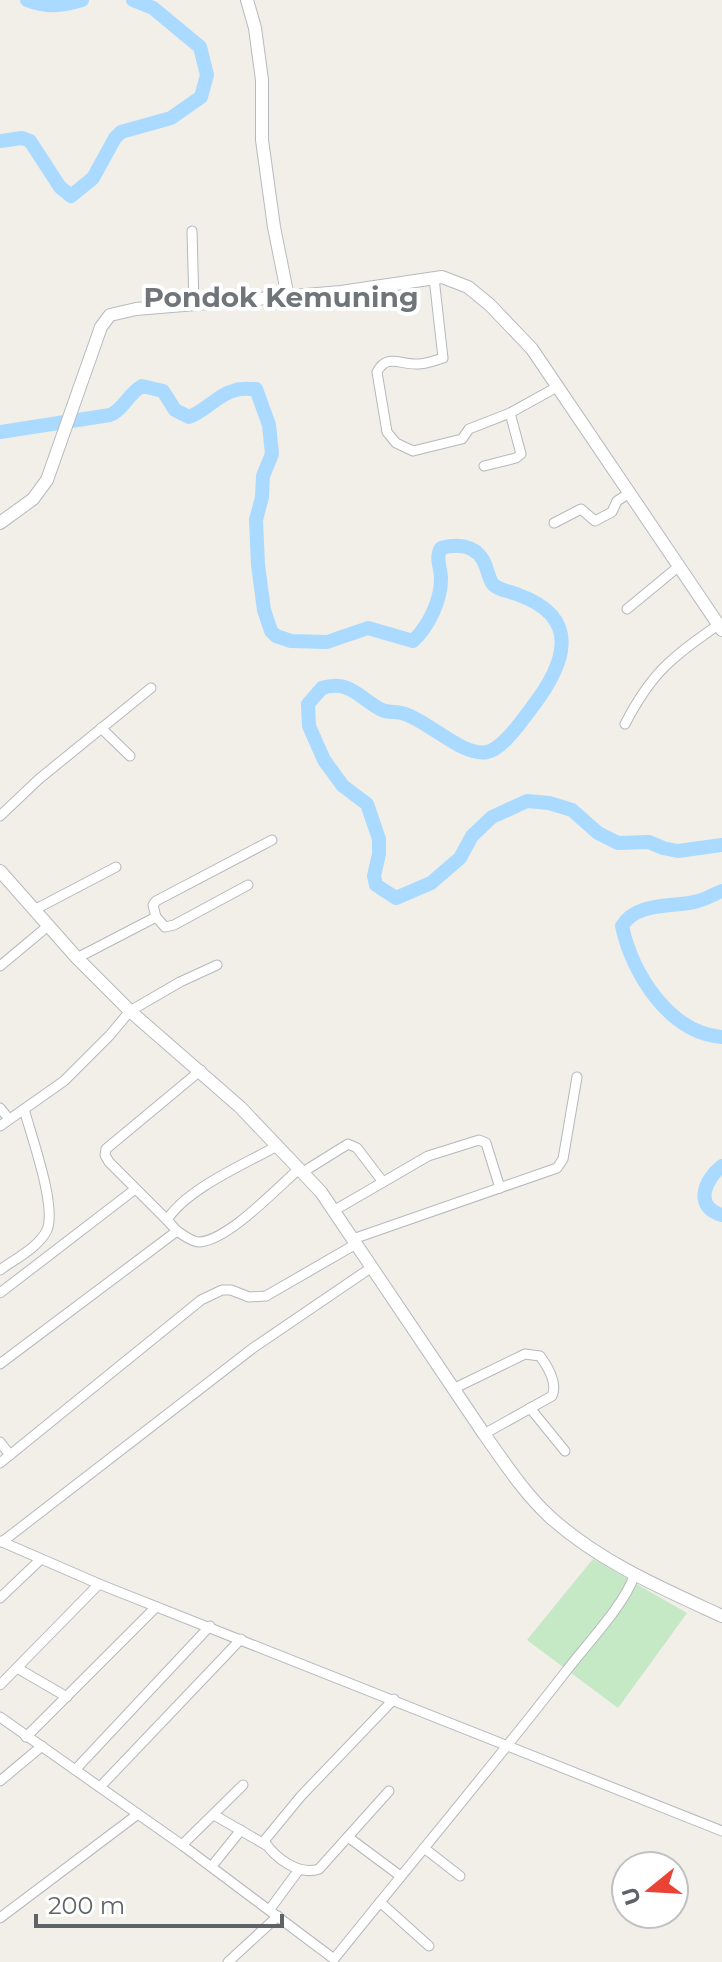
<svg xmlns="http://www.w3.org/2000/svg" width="722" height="1962" font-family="Montserrat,sans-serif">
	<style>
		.green { fill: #c5e8c5 }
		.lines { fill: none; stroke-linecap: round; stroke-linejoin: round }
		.river { stroke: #aadaff; stroke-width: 14 }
		.street-casing { stroke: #b5b8bc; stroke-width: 11 }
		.secondary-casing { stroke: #b6babf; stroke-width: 14 }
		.street { stroke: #fff; stroke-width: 9 }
		.secondary { stroke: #fff; stroke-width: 12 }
		.labels { text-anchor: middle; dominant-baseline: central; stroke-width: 8; stroke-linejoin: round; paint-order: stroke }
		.quarter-label { font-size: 28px; font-weight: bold; fill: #70757a; stroke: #fff }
	</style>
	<rect width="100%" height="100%" fill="#f1efe8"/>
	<!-- green -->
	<path class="green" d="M593,1559L687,1613L618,1708L527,1640Z"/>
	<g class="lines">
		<!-- river -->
		<g class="river">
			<path d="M27,0C47,8 62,6 82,0"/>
			<path d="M0,141L22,138L30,141L60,187L71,196L93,178L115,138L121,132L171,118L201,97L207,75L200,47L153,8L133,0"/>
			<path d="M0,432L110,415C123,410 128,394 142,386L163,391L175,410L189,417C206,411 218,394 236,390C242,388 250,389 256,389L269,425L272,454L263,476L262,497L256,520L258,565L264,610L271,631L276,636L291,641L327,642L368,628L413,641C429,626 441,600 441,579C441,567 435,558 441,548C456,544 474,544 483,560C487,567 488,576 492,583C498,591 511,591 519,595C582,618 565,664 533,706C523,719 503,749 487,752C463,757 428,721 405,714C398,711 389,713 382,710C360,699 350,679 322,688L308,704L309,726L324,760L343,786L367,804L379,839V854L374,876L376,885L396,898L431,883L460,858L472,836L492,817L527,801L549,803L572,810L598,833L618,843L649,842L663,848L678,851L722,845"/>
			<path d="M722,891C714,894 706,899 698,901C674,908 637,901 622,926C632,973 669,1033 722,1037"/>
			<path d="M722,1166C705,1179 693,1207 722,1215"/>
		</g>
		<!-- street casing -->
		<g class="street-casing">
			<g id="street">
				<path d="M192,231L194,305"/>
				<path d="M434,278L443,358C436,360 426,364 418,364C400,365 387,353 377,372L387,432L396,443L413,451L462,439L469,429L510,413L557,387"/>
				<path d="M484,466L516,458L521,454L510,413"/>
				<path d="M554,523L581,509L595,521L612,512L617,501L628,494"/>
				<path d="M627,609L678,567"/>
				<path d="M625,724C652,672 671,658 718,625"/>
				<path d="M101,728L130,756"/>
				<path d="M0,816L39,779L151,688"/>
				<path d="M248,885L174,925L165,927L156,917L153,905L156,901L272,840"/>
				<path d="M34,910L116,867"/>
				<path d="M77,958L156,917"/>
				<path d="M0,966L48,926"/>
				<path d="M0,1108L9,1119"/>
				<path d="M0,1126L64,1081L110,1035L130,1011L180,982L217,965"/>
				<path d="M303,1172L348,1144L357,1148L383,1182"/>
				<path d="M335,1210L428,1156L479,1140L486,1143L500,1188"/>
				<path d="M167,1220L109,1162L105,1155L106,1149L201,1070"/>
				<path d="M177,1231C183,1235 192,1242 199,1242C228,1241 278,1187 300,1168"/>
				<path d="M353,1239L557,1168L563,1159L577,1077"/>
				<path d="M0,1270C15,1259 39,1247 47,1230C57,1207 31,1135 24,1109"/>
				<path d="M0,1293L134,1190"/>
				<path d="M0,1364L177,1231L167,1220C186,1189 245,1164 277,1146"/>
				<path d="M455,1388L525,1354L540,1356C548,1367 558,1383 552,1396L484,1434"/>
				<path d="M530,1408L565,1451"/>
				<path d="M0,1442L10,1455"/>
				<path d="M0,1463L201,1300L222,1290H231L249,1297L266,1296L356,1244"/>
				<path d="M0,1541L99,1584L722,1831"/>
				<path d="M2,1542L253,1348L372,1267"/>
				<path d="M0,1598L41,1559"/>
				<path d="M17,1668L67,1697"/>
				<path d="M0,1685L99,1584"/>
				<path d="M0,1717L182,1845L334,1959C411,1863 491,1768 567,1670C586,1645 625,1604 634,1576"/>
				<path d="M26,1737L156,1607"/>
				<path d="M75,1770L210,1626"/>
				<path d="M0,1781L42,1746"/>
				<path d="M100,1787L241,1639"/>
				<path d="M389,1791L319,1869C299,1876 275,1858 264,1841L301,1796L394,1699"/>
				<path d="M214,1815L266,1845"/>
				<path d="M348,1837L399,1875"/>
				<path d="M182,1845L243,1785"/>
				<path d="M424,1848L460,1876"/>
				<path d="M212,1866L241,1830"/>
				<path d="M380,1902L429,1946"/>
				<path d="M270,1909L298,1871"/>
				<path d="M0,1918L138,1814"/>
				<path d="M228,1962L278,1916"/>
			</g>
		</g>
		<!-- secondary casing -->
		<g class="secondary-casing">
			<g id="secondary">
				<path d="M247,0L255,28L262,80V140L274,227L288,297"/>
				<path d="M0,523L33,499L47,480L101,327L110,315L136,309L341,292L442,277L468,287L490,305L532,349L722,630"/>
				<path d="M0,871L77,958L130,1011L240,1107L321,1192L484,1434C504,1462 524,1493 550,1517C600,1562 661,1588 722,1616"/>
			</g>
		</g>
		<!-- street -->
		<use href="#street" class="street"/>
		<!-- secondary -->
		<use href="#secondary" class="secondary"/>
	</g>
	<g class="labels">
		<!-- quarter labels -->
		<g class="quarter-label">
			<text x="281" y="297">Pondok Kemuning</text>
		</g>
	</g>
	<!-- north arrow -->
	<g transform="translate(650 1890) rotate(252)"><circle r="38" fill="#ffffff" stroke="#bfc1c3" stroke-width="2"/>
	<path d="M0-6L14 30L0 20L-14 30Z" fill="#ea4335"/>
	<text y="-12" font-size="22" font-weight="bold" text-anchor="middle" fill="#5f6368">U</text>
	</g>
	<!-- scale -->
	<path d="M36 1914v12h246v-12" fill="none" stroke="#5f6368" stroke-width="4"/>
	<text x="48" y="1914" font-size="24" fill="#5f6368" stroke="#ffffff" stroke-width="6" paint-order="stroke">200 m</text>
</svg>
